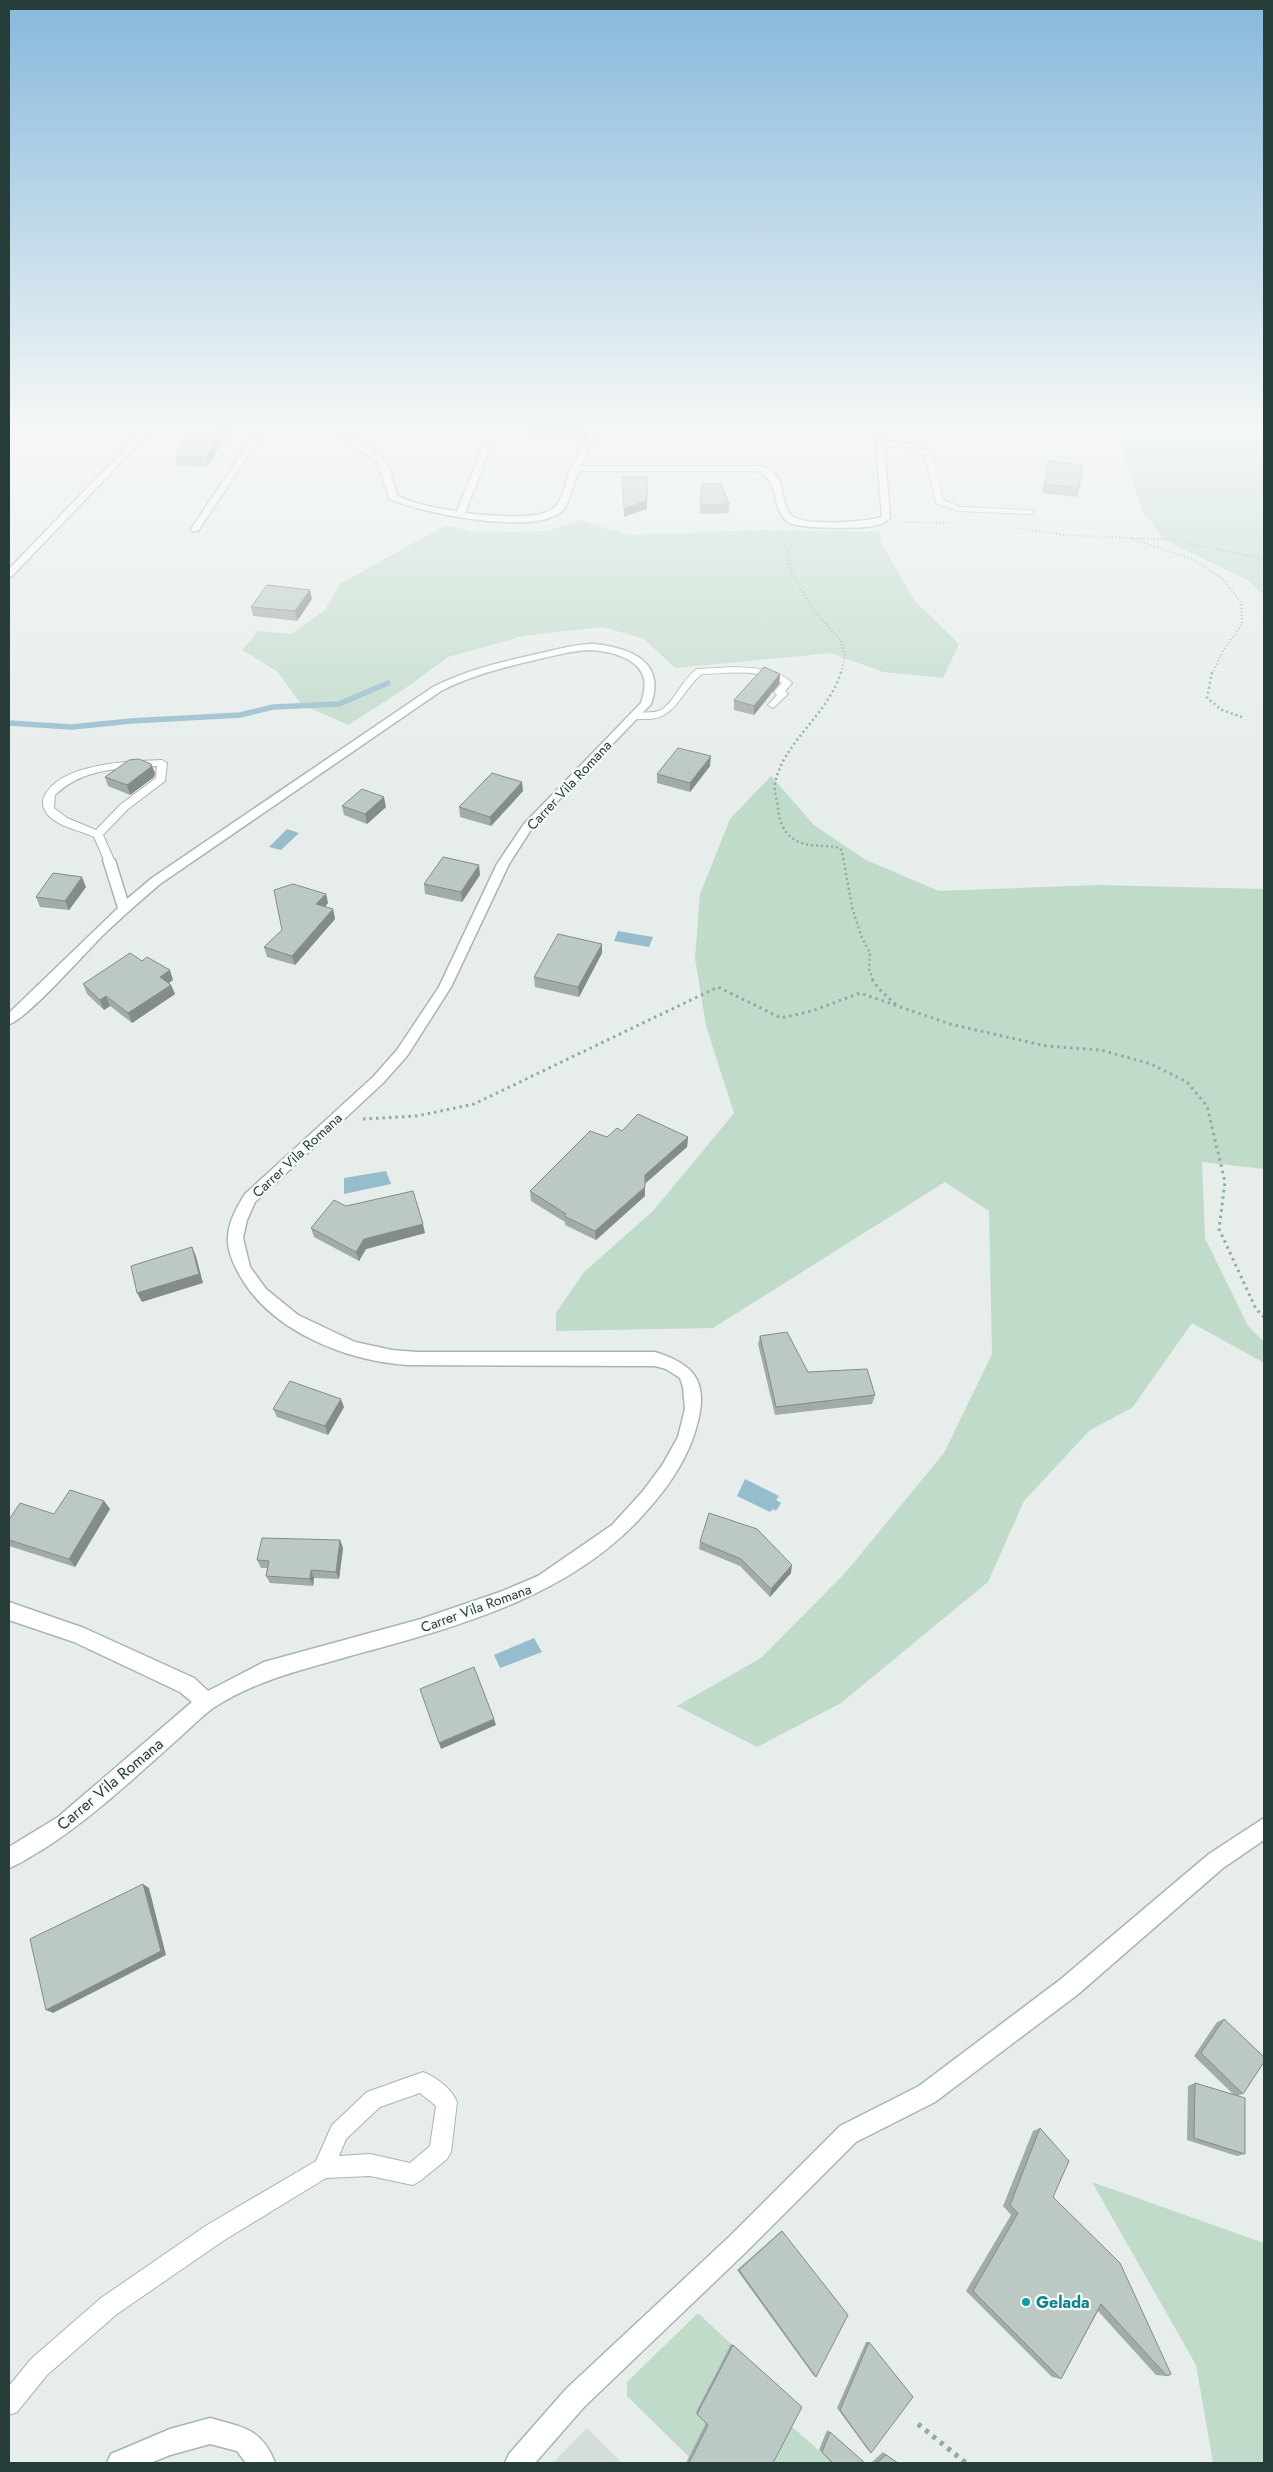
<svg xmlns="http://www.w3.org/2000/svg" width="1273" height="2472" font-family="Jost,sans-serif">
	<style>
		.built { fill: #d4ddda }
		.green { fill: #c1dbcb }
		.water { fill: #95bdcb }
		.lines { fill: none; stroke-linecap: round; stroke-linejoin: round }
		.stream { stroke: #95bdcb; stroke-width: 5.5 }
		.lane-casing { stroke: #a9b5b2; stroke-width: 2 }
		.street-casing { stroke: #a9b5b2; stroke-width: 3 }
		.path-far3 { stroke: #8aada6; stroke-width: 2; stroke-dasharray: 1 2.5; stroke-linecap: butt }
		.path-far2 { stroke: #8aada6; stroke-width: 2.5; stroke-dasharray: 2 3; stroke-linecap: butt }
		.path-far1 { stroke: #8aada6; stroke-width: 3; stroke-dasharray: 2.5 4; stroke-linecap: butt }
		.path { stroke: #8aada6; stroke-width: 5; stroke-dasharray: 4 5.5; stroke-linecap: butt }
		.lane { fill: #fff; fill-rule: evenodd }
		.street { fill: #fff; fill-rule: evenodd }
		.wall { fill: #a1aca9 }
		.shaded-wall { fill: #838c89 }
		.building { fill: #bbc8c4; stroke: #838c89 }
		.culture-dot { fill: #0f9aa8; stroke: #f6faf8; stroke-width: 2 }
		.labels { text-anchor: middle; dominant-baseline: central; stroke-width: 4.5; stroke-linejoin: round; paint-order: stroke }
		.street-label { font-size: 14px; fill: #273d3a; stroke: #f6faf8 }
		.near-street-label { font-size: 16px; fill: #273d3a; stroke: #f6faf8 }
		.near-culture-label { font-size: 16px; font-weight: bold; fill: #0d838f; stroke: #f6faf8; text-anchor: start }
	</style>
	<rect width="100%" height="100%" fill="#e6edeb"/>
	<!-- built -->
	<path class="built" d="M587,2428L622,2463H553Z"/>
	<!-- green -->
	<g class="green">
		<path d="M1112,430H1264V595L1247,580L1163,539L1142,510L1125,457Z"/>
		<path d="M579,520L629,535L760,530L880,532L881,543L915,601L959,644L943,678L883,672L831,653L675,668L644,639L603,627L523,636L448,657L403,690L348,725L301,704L278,672L242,650L258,631L291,634L325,610L340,584L446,525L475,532L548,531Z"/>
		<path d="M771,776L814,825L866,860L939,891L1099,885L1264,889V1169L1202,1162L1205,1238L1248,1326L1264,1342V1363L1192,1323L1132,1408L1090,1430L1024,1501L988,1582L841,1703L757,1747L677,1706L761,1658L846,1572L944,1453L992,1354L989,1211L945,1182L713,1328L556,1331V1313L584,1272L653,1211L734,1113L706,1026L695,958L700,894L730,819Z"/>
		<path d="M1092,2182L1264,2243V2463H1213L1196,2365Z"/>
		<path d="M698,2313L731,2344L696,2412L707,2423L689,2457L627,2396V2382Z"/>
		<path d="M789,2424L833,2463H768Z"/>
	</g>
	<!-- water -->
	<g class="water">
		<path d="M287,829L299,833L281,850L269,847Z"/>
		<path d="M618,931L653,937L649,947L614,941Z"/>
		<path d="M386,1171L391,1184L344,1194V1178Z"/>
		<path d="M745,1479L779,1496L776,1500L781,1503L776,1511L773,1509L770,1512L737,1496Z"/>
		<path d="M534,1638L542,1652L500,1668L494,1655Z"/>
	</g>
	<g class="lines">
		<!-- stream -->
		<path class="stream" d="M9,723L72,727L131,721L240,715L273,707L339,704L388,683"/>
		<!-- lane casing -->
		<g class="lane-casing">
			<g id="lane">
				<path d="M880,441L909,443L931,452L943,500L960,507L1030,510L1034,512L1030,514L959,511L936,503L925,455L908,447L877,445V441Z"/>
				<path d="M733,667C753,668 777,668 792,683L785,691L788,694L773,708L768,705L777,695L774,692L782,683C760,668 728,673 702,674C682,689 676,720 646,719C640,719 636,720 631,716C640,709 654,716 664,708C677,697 681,681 697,669Z"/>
				<path d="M162,760L167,763L165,781L128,809L103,835L114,860L113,862H105L94,837C79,830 60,827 49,816C43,810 41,802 45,795C62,763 130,761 162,760ZM157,766L156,778L120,805L96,830L67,818L54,808L55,795C83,768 120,768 157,766Z"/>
				<path d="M423,2072C436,2077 452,2089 457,2102L451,2152L447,2159L420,2181L413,2185L370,2176L326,2178L223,2241L117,2314L47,2375L17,2412L9,2415V2386L31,2359L101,2298L207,2225L316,2161L332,2125L367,2092ZM420,2093L436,2106L430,2146L410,2163L370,2154L339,2156L346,2139L380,2107Z"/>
			</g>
		</g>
		<!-- street casing -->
		<g class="street-casing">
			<g id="street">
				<path d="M143,430H152L12,576L9,577V569Z"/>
				<path d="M257,430H265L198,531H192L191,529Z"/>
				<path d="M332,430C346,430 380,453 387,465C393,474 394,486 397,496C416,504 436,509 457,511L483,446L487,444L491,446L465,513C486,515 539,522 555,507C564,499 566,478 571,468C577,456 585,444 589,430H597L581,466H760C790,475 777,499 791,515C802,527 867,522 882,517L875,430H883L890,518C886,522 879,525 873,526C861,529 797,529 788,522C770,508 782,484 758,471H579C573,482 571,500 563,510C538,537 420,513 390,499L377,462Z"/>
				<path d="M594,644C630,648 666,661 651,704L532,828L509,864L451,987L407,1056L383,1083L255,1202L247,1220L243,1238L250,1267L266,1289L298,1315L355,1342L392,1350L416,1352H655C693,1364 708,1380 698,1421C690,1456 668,1488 644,1514C569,1598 455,1627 350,1656C302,1670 256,1680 213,1708C201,1717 189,1729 178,1739C134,1778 91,1819 42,1850C31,1856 20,1864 9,1868V1847L58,1817L192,1702L180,1692L74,1642L9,1620V1602L84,1628L194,1678L208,1691L264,1662L421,1619L500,1592L538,1576L612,1525L643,1491L663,1464L678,1437L685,1409L683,1387L680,1378L666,1369L655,1366L408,1365C345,1361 268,1330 238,1272C232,1261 227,1249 228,1236C229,1221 237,1207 245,1194L373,1077L397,1050L439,987L497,864L524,824L641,703C647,685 647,671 629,660C618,654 606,651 592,650C574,650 557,655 539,659C505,667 472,675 441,691L160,884C141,900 122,917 103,935C87,951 25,1021 9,1024V1013L118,908L103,860L105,857L109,856L115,860L127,899L152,878L433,687C466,670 501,662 537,654C556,650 574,644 594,644Z"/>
				<path d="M1264,1818V1840L1223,1868L1077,1995L935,2102L856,2142L746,2252L584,2407L535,2463H505L509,2454L566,2389L730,2236L840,2126L919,2086L1061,1979L1209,1854Z"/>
				<path d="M210,2418C242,2427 262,2428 275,2463H246L237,2451L210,2444L170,2455L150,2463H107L111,2454L170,2429Z"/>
			</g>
		</g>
		<!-- path-far3 -->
		<g class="path-far3">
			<path d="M901,522L952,523"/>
			<path d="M1018,528L1063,535L1174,540L1264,559"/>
			<path d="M794,537L787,555L790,570L812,608L841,641L845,655L841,674"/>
			<path d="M1131,538L1195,560L1225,581L1241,603L1242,624L1224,649L1212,674"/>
		</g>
		<!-- path-far2 -->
		<g class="path-far2">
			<path d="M841,672C829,714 782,743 775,784C774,792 777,800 778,807C779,820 783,833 795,840C808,848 825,844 840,848L842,851L852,907L861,936L870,953L869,969L873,980"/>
			<path d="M1212,672L1207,698L1222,710L1242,717"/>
		</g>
		<!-- path-far1 -->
		<g class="path-far1">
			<path d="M872,979L879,989L896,1005"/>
			<path d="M363,1119L417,1116L474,1104L718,987L781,1018L812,1011L860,993L950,1024L1046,1046L1101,1050L1151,1064L1187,1082L1207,1106L1225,1182L1219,1229L1256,1309L1264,1317"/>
		</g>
		<!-- path -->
		<path class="path" d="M918,2424L966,2463"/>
		<!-- lane -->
		<use href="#lane" class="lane"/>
		<!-- street -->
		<use href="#street" class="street"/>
	</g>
	<!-- wall -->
	<g class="wall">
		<path d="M192,430H234L227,441H222L208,467L178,466L176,457Z"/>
		<path d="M529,430H588L585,437L530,435Z"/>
		<path d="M1049,461L1079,488L1077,497L1042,493Z"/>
		<path d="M729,504V513L700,514V505Z"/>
		<path d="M312,599L297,621L253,616L251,607Z"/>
		<path d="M780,674L779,684L754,715L734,710V700Z"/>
		<path d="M151,764L155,773L154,777L130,795L108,786L105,777Z"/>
		<path d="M710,766L690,792L657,783V774Z"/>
		<path d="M523,791L491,826L460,817L459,807Z"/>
		<path d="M342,806L386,807L367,824L344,815Z"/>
		<path d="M480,875L462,902L425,894L424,884Z"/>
		<path d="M86,887L69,910L40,907L36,897Z"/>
		<path d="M326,894L328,903L325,907L333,909L335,919L295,965L267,957L264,947Z"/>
		<path d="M602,953L579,997L535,987L534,977Z"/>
		<path d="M142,961L173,980L169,983L171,985L175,994L132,1023L110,1006L104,1010L87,994L83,984Z"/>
		<path d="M622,1131L688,1137L687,1147L645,1184V1196L596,1240L565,1225V1222L531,1201L530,1191L607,1137Z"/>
		<path d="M346,1206L425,1233L366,1249L359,1261L314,1237L311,1228Z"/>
		<path d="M760,1336L808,1372L875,1395L872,1404L775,1415L758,1344Z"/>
		<path d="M344,1407L328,1435L277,1417L273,1409Z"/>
		<path d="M104,1501L110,1509L75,1567L9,1546V1520L54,1514Z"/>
		<path d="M340,1540L343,1548L339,1579L314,1578L313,1586L270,1583L266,1576L267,1568H261L257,1560Z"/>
		<path d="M700,1542L791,1573L770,1597L740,1566L699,1549Z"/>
		<path d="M1224,2019L1243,2094L1237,2096L1245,2154L1237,2156L1187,2140L1188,2086L1195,2083L1234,2095L1194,2056L1217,2022Z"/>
		<path d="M1040,2128L1053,2197L1167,2376L1156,2375L1098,2311L1061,2379L1052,2377L966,2291L1011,2215L1003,2206L1033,2131Z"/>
		<path d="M782,2231L816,2377L814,2376L737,2270L780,2232Z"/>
		<path d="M866,2342H869L871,2453L868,2450L837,2408Z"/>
		<path d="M731,2344L733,2345L773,2463H686L706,2423L697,2414L696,2412Z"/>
		<path d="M827,2430L830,2432L832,2463L819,2450Z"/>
		<path d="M883,2452L898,2463H871Z"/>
	</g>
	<!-- shaded-wall -->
	<g class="shaded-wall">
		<path d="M227,430H234L227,441L225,432Z"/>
		<path d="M584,430H588L585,437Z"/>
		<path d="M220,432L222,441L208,467L206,458Z"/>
		<path d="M647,477V509L624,517V509Z"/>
		<path d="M310,590L312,599L297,621L295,611Z"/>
		<path d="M780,674L779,684L754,715V706Z"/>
		<path d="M711,756L710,766L690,792V783Z"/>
		<path d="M151,764L155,773L154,777L130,795L127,785Z"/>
		<path d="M522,782L523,791L491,826L490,817Z"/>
		<path d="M384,797L386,807L367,824L365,814Z"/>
		<path d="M479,865L480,875L462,902L461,892Z"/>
		<path d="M82,877L86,887L69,910L65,901Z"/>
		<path d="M326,894L328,903L318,914L316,904Z"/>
		<path d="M333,909L335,919L295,965L292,956Z"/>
		<path d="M602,944V953L579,997L578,987Z"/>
		<path d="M170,970L173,980L163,986L160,977Z"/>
		<path d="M171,985L175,994L132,1023L128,1013Z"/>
		<path d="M106,996L110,1006L104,1010L100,1000Z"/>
		<path d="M688,1137L687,1147L644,1184L645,1175Z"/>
		<path d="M645,1187V1196L596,1240L595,1231Z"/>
		<path d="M423,1224L425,1233L366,1249L359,1261L356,1252L364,1239Z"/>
		<path d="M192,1247L196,1256L203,1283L142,1302L137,1293Z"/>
		<path d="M341,1399L344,1407L328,1435L325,1426Z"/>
		<path d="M104,1501L110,1509L75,1567L69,1559Z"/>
		<path d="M340,1540L343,1548L339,1579L336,1572Z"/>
		<path d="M792,1565L791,1573L770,1597L771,1589Z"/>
		<path d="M311,1570L314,1578L313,1586L310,1579Z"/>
		<path d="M494,1719L496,1725L441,1749L439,1743Z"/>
		<path d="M143,1884L149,1888L166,1955L53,2013L46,2010Z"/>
	</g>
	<!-- building -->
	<g class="building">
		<path d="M192,430H227L225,432H220L206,458L176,457Z"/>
		<path d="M1049,461L1083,465L1079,488L1044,484Z"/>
		<path d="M622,477H647V500L624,509Z"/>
		<path d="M702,484H721L729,504L700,505Z"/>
		<path d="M267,585L310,590L295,611L251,607Z"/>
		<path d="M764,667L780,674L754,706L734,700Z"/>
		<path d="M678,748L711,756L690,783L657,774Z"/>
		<path d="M139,759L151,764V767L127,785L105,777L129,760Z"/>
		<path d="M492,773L522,782L490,817L459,807Z"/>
		<path d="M362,789L384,797L365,814L342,806Z"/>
		<path d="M443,857L479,865L461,892L424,884Z"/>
		<path d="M53,873L82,877L65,901L36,897Z"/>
		<path d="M293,884L326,894L316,904L333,909L292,956L264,947L282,930L274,890Z"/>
		<path d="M558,934L602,944L578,987L534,977Z"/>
		<path d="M130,953L142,961L147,957L170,970L160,977L171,985L128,1013L106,996L100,1000L83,984Z"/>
		<path d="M638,1114L688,1137L645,1175V1187L595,1231L564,1216L566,1214L530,1191L590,1131L607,1137L617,1128L622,1131Z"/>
		<path d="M413,1191L423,1224L364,1239L356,1252L311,1228L334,1200L346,1206Z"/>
		<path d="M192,1247L199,1274L137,1293L131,1266Z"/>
		<path d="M787,1332L808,1372L867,1369L875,1395L776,1407L760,1336Z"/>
		<path d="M290,1381L341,1399L325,1426L273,1409Z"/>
		<path d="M70,1490L104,1501L69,1559L9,1540V1520L20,1503L54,1514Z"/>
		<path d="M709,1513L757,1529L792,1565L771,1589L741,1559L700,1542Z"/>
		<path d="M262,1538L340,1540L336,1572L311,1570L310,1579L266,1576L269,1561L257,1560Z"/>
		<path d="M474,1667L494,1719L439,1743L420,1689Z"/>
		<path d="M143,1884L161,1951L46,2010L30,1939Z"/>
		<path d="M1224,2019L1264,2057V2062L1243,2094L1201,2053Z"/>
		<path d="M1195,2083L1245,2098V2154L1194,2138Z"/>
		<path d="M1040,2128L1069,2161L1053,2197L1120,2263L1171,2374L1167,2376L1101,2304L1061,2379L973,2291L1018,2213L1010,2205Z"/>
		<path d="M782,2231L848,2315L816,2377L739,2270Z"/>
		<path d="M869,2342L913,2397L871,2453L840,2410Z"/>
		<path d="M733,2345L802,2407L773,2463H689L708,2425L697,2414Z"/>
		<path d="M830,2432L865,2463H833L822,2452Z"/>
		<path d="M886,2455L898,2463H877Z"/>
	</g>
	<!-- sky -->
	<linearGradient id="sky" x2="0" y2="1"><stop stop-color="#87b8dc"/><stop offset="0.55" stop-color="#f4f7f6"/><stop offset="1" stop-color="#f4f7f6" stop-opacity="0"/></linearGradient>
	<rect width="1273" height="776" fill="url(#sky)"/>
	<!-- markers -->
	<circle class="culture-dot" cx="1026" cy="2302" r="5"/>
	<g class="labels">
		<!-- street labels -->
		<g class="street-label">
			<text transform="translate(569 785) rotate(-47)">Carrer Vila Romana</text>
			<text transform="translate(297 1155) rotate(-43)">Carrer Vila Romana</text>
			<text transform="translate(476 1608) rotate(-20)">Carrer Vila Romana</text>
		</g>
		<!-- near-street labels -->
		<g class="near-street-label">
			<text transform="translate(110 1784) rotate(-40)">Carrer Vila Romana</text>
		</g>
		<!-- near-culture labels -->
		<g class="near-culture-label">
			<text x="1036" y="2302">Gelada</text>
		</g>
	</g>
	<!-- border -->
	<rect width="1273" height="2472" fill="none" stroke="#273d3a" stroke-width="20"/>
</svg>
